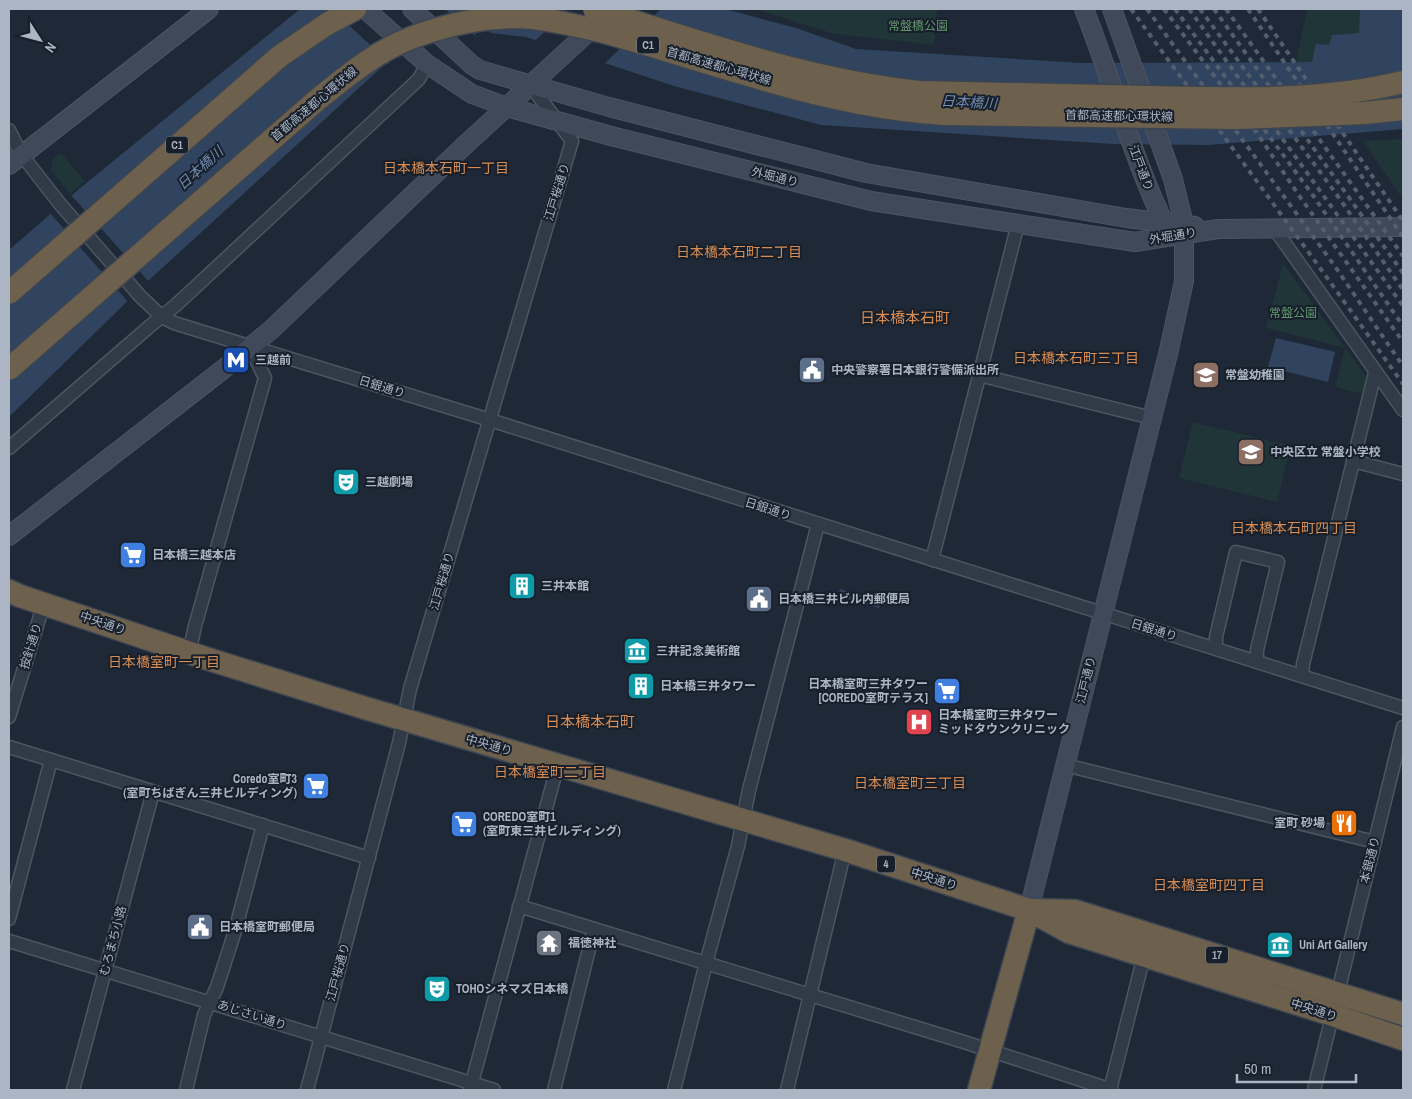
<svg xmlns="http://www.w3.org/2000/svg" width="1412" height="1099" font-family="'Archivo Narrow','Noto Sans JP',sans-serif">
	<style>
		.green { fill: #203537 }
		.water { fill: #30445f }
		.pier { fill: #1e2836 }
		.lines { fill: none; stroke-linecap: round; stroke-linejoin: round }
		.street-casing { stroke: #4c5562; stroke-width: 15 }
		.secondary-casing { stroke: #4c5562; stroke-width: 20 }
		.highway-casing { stroke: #3c4551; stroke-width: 25 }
		.street { stroke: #313a47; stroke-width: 12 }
		.secondary { stroke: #3f495a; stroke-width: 18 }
		.highway { stroke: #6d614e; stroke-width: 22 }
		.rail { stroke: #535e6e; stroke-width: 4; stroke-dasharray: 5 5; stroke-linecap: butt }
		.highway-bridge-casing { stroke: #3c4551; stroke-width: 25; stroke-linecap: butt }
		.highway-bridge { stroke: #6d614e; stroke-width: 22 }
		.labels { text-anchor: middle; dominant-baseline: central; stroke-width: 4; stroke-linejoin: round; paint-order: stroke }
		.shield { fill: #171f2b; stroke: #7f8896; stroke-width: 1 }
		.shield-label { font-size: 11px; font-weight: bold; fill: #abb5c4 }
		.park-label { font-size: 12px; fill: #62956e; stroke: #171f2b }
		.street-label { font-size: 12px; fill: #abb5c4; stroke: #171f2b }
		.poi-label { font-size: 12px; font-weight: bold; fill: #abb5c4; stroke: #171f2b; text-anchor: start }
		.water-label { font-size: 14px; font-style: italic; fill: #728caf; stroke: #171f2b }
		.neighbourhood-label { font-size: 14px; fill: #d88c53; stroke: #171f2b }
		.quarter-label { font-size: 15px; fill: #d88c53; stroke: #171f2b }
	</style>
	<rect width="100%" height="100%" fill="#1e2836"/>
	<!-- green -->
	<g class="green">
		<path d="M756,9H937L934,45L834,34Z"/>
		<path d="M1307,9H1360L1359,33L1332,35L1329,45L1312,62H1296Z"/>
		<path d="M1403,139V194H1399L1363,141Z"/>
		<path d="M61,153L85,181L70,194L51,170L53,159Z"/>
		<path d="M1283,263L1368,379L1363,394L1335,387L1345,348L1266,328Z"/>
		<path d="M1193,422L1291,446L1277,502L1179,478Z"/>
	</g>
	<!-- water -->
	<g class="water">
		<path d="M300,9H725L796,28L856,49L1081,63L1312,62L1316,44L1329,45L1332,35L1359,33L1360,9H1403V129L1208,145L1112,144L821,125L674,86L526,37L491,33L483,26L474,36L384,65L147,282L9,417V250L79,189Z"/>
		<path d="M1276,338L1335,352L1328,382L1268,367Z"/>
		<path d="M840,589L881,601L879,608L838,596Z"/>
	</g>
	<!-- pier -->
	<g class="pier">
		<path d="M331,9H445L475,36L392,65Z"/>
		<path d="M568,9H661L603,65L534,42Z"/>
		<path d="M71,195L150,283L129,303L50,213Z"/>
	</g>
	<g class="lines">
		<!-- street casing -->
		<g class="street-casing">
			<g id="street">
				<path d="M9,130L21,154L60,204L140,296L162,317L174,323L490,420L1403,708"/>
				<path d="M1274,228L1403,410"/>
				<path d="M979,375L1152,418"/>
				<path d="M9,448L150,326L176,305L419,79L427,64"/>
				<path d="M1353,461L1403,474"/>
				<path d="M932,560L1018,224"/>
				<path d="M1216,649V637L1236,552L1278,562L1257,650V662"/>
				<path d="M189,653L195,626L265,378L250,347"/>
				<path d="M1302,676L1303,664L1375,373"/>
				<path d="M9,717L44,603"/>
				<path d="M9,747L369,858"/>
				<path d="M1065,765L1375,842"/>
				<path d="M519,906L964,1042L1112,1090"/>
				<path d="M9,919L51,760"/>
				<path d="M9,941L494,1090"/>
				<path d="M73,1090L153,792"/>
				<path d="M186,1090L204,1015L217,987L235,931L263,825"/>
				<path d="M307,1090L399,743L410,689L572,141L531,86"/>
				<path d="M470,1090L558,764"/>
				<path d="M554,1090L594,929"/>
				<path d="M674,1090L706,963L738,846L749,790L818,524"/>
				<path d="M787,1090L845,850"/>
				<path d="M1110,1090L1144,956"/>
				<path d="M1314,1090L1403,727"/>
			</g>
		</g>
		<!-- secondary casing -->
		<g class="secondary-casing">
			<g id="secondary">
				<path d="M365,9L427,64L472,94L507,107L611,136L871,201L1135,242L1218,229L1403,227"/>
				<path d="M412,9L472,65L480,70L609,107L866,173L1126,218L1195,226"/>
				<path d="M1084,9C1113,82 1132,158 1167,229"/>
				<path d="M9,165L209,9"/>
				<path d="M9,536L221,371L271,330L464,146L598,23"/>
				<path d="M1029,910L1169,350L1184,281V224L1173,179L1112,9"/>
			</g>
		</g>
		<!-- highway casing -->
		<g class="highway-casing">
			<g id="highway">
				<path d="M9,591L20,596L208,659L365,708L845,850L1029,910L1069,932L1333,1015L1403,1039"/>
				<path d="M1032,910L1075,911L1403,1014"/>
				<path d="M979,1090L1029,910"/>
			</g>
		</g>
		<!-- street -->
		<use href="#street" class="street"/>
		<!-- secondary -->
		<use href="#secondary" class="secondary"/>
		<!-- highway -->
		<use href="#highway" class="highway"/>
		<!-- rail -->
		<g class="rail">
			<path d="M1131,9L1323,272L1403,384"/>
			<path d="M1147,9L1334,265L1403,366"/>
			<path d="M1164,9L1257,133L1298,194L1403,342"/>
			<path d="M1175,9L1312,194L1403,326"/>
			<path d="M1189,9L1403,306"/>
			<path d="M1200,9L1337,195L1403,290"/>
			<path d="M1214,9L1403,273"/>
			<path d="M1226,9L1403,256"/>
			<path d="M1248,9L1403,237"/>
			<path d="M1258,9L1403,221"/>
		</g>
		<!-- highway-bridge casing -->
		<g class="highway-bridge-casing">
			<g id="highway-bridge">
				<path d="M594,9C701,42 807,80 919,92C996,94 1073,96 1150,97C1234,99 1321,102 1403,82"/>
				<path d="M9,293L280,56L327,24L355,9"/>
				<path d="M9,369L317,100C347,76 375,52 411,38C445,25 482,17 518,17C546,18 573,25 600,31C649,44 696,60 745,74C810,94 876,110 944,114L1237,118L1364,113L1403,109"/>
			</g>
		</g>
		<!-- highway-bridge -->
		<use href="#highway-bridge" class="highway-bridge"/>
	</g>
	<!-- icons -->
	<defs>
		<g id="metro-square" transform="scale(1.4375)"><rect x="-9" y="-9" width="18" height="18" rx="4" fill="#1a4fb4" stroke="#171f2b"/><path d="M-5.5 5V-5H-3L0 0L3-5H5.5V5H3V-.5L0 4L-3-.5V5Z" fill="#fff"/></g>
		<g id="civic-square" transform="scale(1.4375)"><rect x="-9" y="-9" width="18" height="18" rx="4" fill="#5c6f8a" stroke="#171f2b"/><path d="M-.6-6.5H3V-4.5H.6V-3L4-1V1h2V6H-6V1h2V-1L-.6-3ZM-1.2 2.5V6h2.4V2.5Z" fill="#fff"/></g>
		<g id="school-square" transform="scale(1.4375)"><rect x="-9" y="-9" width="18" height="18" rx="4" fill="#8d6e63" stroke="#171f2b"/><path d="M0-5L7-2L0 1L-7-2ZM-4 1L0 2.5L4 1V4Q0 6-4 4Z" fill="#fff"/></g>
		<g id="theatre-square" transform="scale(1.4375)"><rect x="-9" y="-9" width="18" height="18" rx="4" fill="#0f9aa8" stroke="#171f2b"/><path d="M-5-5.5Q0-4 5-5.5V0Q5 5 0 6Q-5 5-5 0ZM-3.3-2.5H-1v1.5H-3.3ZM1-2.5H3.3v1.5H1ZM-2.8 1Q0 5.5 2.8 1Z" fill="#fff"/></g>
		<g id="supermarket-square" transform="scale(1.4375)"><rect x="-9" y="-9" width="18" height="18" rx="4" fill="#3f7fe0" stroke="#171f2b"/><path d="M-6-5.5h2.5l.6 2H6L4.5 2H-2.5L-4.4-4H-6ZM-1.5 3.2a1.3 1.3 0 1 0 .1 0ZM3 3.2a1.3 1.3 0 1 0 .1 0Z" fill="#fff"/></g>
		<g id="building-square" transform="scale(1.4375)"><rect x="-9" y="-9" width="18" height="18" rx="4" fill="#0f9aa8" stroke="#171f2b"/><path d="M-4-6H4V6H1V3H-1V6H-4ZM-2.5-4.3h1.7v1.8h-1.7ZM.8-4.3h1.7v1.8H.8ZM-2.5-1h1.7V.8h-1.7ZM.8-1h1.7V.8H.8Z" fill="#fff"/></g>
		<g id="museum-square" transform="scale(1.4375)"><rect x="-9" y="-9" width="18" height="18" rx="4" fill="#0f9aa8" stroke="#171f2b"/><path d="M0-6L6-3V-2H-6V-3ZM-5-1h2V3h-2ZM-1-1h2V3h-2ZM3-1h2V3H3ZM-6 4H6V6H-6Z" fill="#fff"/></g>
		<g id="hospital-square" transform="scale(1.4375)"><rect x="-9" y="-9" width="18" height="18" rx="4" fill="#e0444e" stroke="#171f2b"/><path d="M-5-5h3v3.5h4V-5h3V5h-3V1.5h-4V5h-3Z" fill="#fff"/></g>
		<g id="restaurant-square" transform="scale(1.4375)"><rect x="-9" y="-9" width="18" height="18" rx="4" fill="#e8710a" stroke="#171f2b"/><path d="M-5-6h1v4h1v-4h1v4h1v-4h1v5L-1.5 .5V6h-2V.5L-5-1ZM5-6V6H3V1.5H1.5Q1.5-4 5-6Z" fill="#fff"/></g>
		<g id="temple-square" transform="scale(1.4375)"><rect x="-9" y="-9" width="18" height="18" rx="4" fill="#6b7280" stroke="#171f2b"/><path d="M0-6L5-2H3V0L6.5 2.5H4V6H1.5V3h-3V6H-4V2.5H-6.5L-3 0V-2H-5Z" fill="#fff"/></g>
	</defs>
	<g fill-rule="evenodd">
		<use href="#metro-square" x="236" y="360"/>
		<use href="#civic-square" x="812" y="370"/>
		<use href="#school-square" x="1206" y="375"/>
		<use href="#school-square" x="1251" y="452"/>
		<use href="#theatre-square" x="346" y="482"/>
		<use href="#supermarket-square" x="133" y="555"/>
		<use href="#building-square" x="522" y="586"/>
		<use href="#civic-square" x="759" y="599"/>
		<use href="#museum-square" x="637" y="651"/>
		<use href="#building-square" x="641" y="686"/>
		<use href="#supermarket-square" x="947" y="691"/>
		<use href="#hospital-square" x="919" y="722"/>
		<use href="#supermarket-square" x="316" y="786"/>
		<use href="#restaurant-square" x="1344" y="823"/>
		<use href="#supermarket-square" x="464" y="824"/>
		<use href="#civic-square" x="200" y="927"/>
		<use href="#temple-square" x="549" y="943"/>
		<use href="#museum-square" x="1280" y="945"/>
		<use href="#theatre-square" x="437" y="989"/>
	</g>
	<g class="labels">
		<!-- shield labels -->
		<g class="shield">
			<rect x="637" y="36.5" width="22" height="17" rx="4"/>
			<rect x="166" y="136.5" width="22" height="17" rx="4"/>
			<rect x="877" y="855.5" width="18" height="17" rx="4"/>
			<rect x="1206" y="946.5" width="22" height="17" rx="4"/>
		</g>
		<g class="shield-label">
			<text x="648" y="45">C1</text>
			<text x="177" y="145">C1</text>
			<text x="886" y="864">4</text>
			<text x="1217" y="955">17</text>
		</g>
		<!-- park labels -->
		<g class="park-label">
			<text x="918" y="26">常盤橋公園</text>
			<text x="1293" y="313">常盤公園</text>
		</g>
		<!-- street labels -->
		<g class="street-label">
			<text transform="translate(719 66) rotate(16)">首都高速都心環状線</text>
			<text transform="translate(314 104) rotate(-40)">首都高速都心環状線</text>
			<text transform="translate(1119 116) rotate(1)">首都高速都心環状線</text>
			<text transform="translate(1141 168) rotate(69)">江戸通り</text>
			<text transform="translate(775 177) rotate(14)">外堀通り</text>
			<text transform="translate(557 192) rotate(-73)">江戸桜通り</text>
			<text transform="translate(1173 236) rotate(-9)">外堀通り</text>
			<text transform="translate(382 387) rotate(17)">日銀通り</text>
			<text transform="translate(768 509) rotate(18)">日銀通り</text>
			<text transform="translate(442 581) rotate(-74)">江戸桜通り</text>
			<text transform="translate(103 623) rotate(19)">中央通り</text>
			<text transform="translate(1154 630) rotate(17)">日銀通り</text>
			<text transform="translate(31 646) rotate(-73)">按針通り</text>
			<text transform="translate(1086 680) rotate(-76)">江戸通り</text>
			<text transform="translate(489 745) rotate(16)">中央通り</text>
			<text transform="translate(1370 860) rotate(-76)">本銀通り</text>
			<text transform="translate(934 879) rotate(18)">中央通り</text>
			<text transform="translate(113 941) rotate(-75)">むろまち小路</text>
			<text transform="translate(338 972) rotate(-75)">江戸桜通り</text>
			<text transform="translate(1314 1010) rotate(18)">中央通り</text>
			<text transform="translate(252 1015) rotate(18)">あじさい通り</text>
		</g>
		<!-- poi labels -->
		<g class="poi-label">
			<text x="255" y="360">三越前</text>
			<text x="831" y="370">中央警察署日本銀行警備派出所</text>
			<text x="1225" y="375">常盤幼稚園</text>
			<text x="1270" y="452">中央区立 常盤小学校</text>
			<text x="365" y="482">三越劇場</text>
			<text x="152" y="555">日本橋三越本店</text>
			<text x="541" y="586">三井本館</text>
			<text x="778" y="599">日本橋三井ビル内郵便局</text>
			<text x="656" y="651">三井記念美術館</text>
			<text x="928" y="684" text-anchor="end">日本橋室町三井タワー<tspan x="928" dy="14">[COREDO室町テラス]</tspan></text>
			<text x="660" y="686">日本橋三井タワー</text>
			<text x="938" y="715">日本橋室町三井タワー<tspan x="938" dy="14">ミッドタウンクリニック</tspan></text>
			<text x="297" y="779" text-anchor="end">Coredo室町3<tspan x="297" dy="14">(室町ちばぎん三井ビルディング)</tspan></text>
			<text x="483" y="817">COREDO室町1<tspan x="483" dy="14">(室町東三井ビルディング)</tspan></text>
			<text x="1325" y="823" text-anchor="end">室町 砂場</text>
			<text x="219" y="927">日本橋室町郵便局</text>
			<text x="568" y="943">福徳神社</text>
			<text x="1299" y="945">Uni Art Gallery</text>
			<text x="456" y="989">TOHOシネマズ日本橋</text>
		</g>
		<!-- water labels -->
		<g class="water-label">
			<text transform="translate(969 102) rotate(3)">日本橋川</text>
			<text transform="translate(200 168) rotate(-42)">日本橋川</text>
		</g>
		<!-- neighbourhood labels -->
		<g class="neighbourhood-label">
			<text x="446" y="168">日本橋本石町一丁目</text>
			<text x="739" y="252">日本橋本石町二丁目</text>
			<text x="1076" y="358">日本橋本石町三丁目</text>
			<text x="1294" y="528">日本橋本石町四丁目</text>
			<text x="164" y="662">日本橋室町一丁目</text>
			<text x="550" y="772">日本橋室町二丁目</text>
			<text x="910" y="783">日本橋室町三丁目</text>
			<text x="1209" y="885">日本橋室町四丁目</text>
		</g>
		<!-- quarter labels -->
		<g class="quarter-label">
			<text x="905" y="317">日本橋本石町</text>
			<text x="590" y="721">日本橋本石町</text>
		</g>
	</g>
	<!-- border -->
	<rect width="1412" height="1099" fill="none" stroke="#abb5c4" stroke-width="20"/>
	<!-- north arrow -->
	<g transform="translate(40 40) rotate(126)" stroke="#171f2b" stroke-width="4" paint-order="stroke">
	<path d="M0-4L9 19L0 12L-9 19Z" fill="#abb5c4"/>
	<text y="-8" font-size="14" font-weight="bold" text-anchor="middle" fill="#abb5c4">N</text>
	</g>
	<!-- scale -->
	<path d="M1237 1074v8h119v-8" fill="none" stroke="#abb5c4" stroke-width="2.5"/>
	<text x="1244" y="1074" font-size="15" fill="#abb5c4" stroke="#171f2b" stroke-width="4" paint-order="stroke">50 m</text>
</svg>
